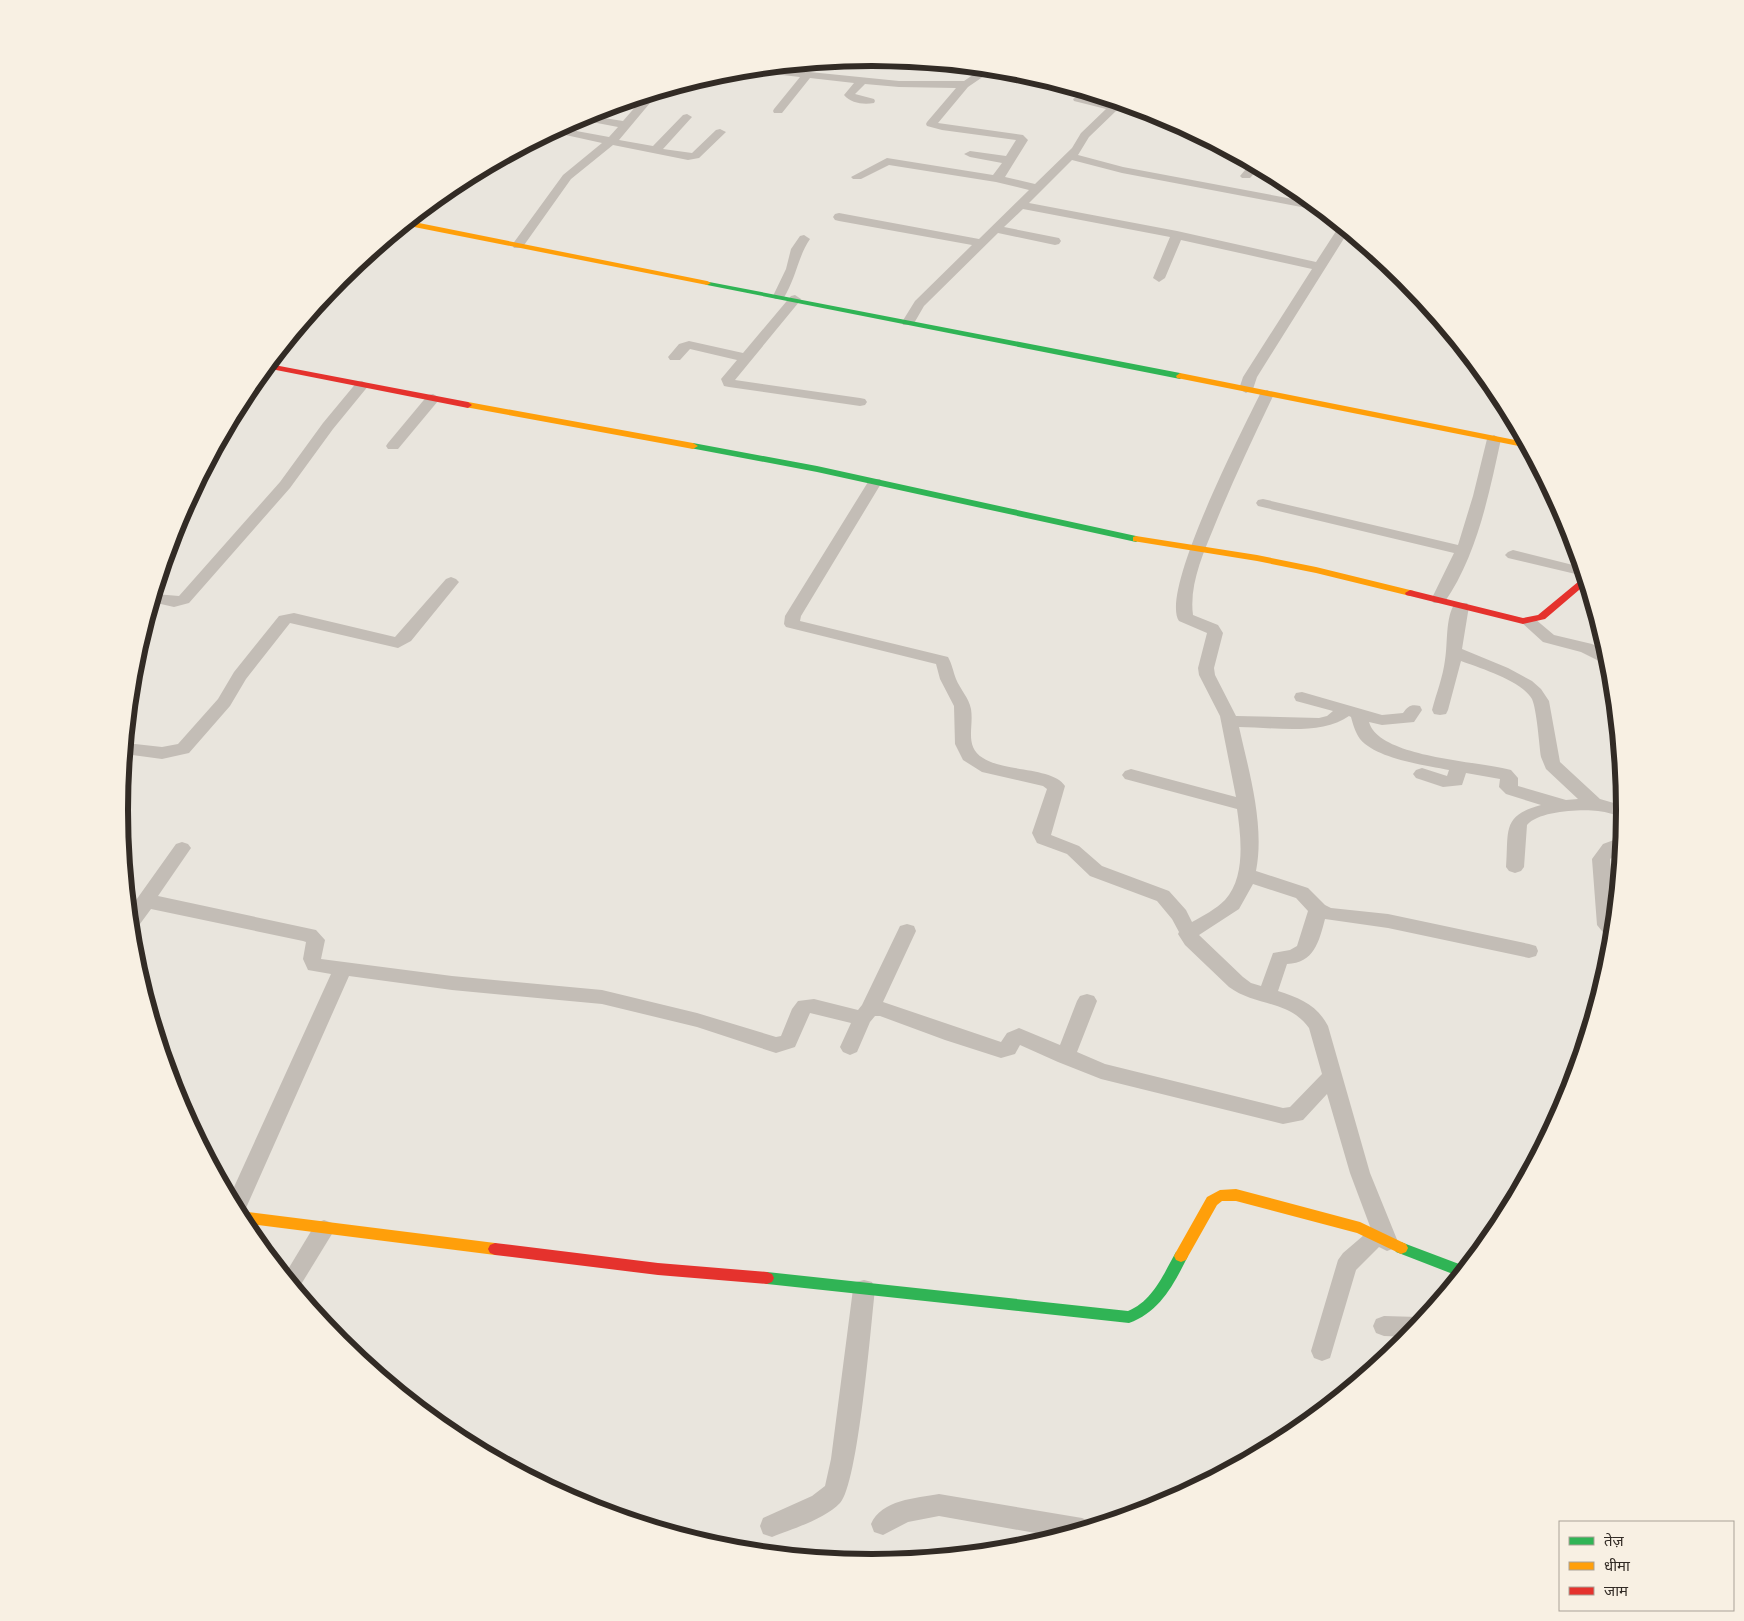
<svg xmlns="http://www.w3.org/2000/svg" width="1744" height="1621" font-family="'IBM Plex Sans','Noto Sans Devanagari',sans-serif">
	<style>
		.lines { fill: none; stroke-linecap: round; stroke-linejoin: round }
		.street { fill: #c3bdb6; fill-rule: evenodd }
		.fast { fill: #30b455; fill-rule: evenodd }
		.slow { fill: #ff9f0a; fill-rule: evenodd }
		.jam { fill: #e5322d; fill-rule: evenodd }
		.rim { fill: none; stroke: #322b25; stroke-width: 6 }
	</style>
	<rect width="100%" height="100%" fill="#e9e5dd"/>
	<g class="lines">
		<!-- street -->
		<g class="street">
			<path d="M770,68L899,81H964L983,68L1019,72L1023,73L1019,75L987,74L968,87L938,123L1023,135L1028,140L1005,177L1035,184L1072,148L1081,133L1106,109L1074,101L1073,99L1078,96L1145,110L1141,112L1116,111L1089,137L1078,155L1123,167L1314,203L1322,211L1122,173L1072,160L1029,203L1177,231L1316,262L1340,225L1348,232L1257,377L1253,389L1246,393L1239,389L1243,377L1312,269L1181,240L1165,278L1159,282L1153,278L1170,237L1023,209L1004,227L1059,238L1061,241L1059,244L1055,245L998,233L924,306L913,325H903L902,322L915,301L972,245L839,221L835,220L833,217L835,214L839,213L979,239L1029,190L996,182L889,165L861,179H853L851,177L887,158L993,175L1002,163L970,157L964,154L970,151L1006,156L1016,140L942,130L927,126L926,124L927,122L956,88L899,87L865,84L855,94L874,99L875,101L874,103C863,105 851,103 844,95L854,83L810,78L782,113H774L773,111L774,109L800,77L754,72L749,70Z"/>
			<path d="M655,93V97L619,140L653,146L683,115L687,114L692,117L663,149L692,153L716,130L720,129L726,132L699,158L688,160L613,145L571,179L522,248H514L512,245L563,175L602,143L552,132L560,128L609,137L618,127L576,119L585,115L623,121L644,97Z"/>
			<path d="M1251,163L1259,168L1250,178H1242L1240,176Z"/>
			<path d="M804,235L810,239C798,256 796,279 783,299H775L773,296L786,269L791,249L800,236Z"/>
			<path d="M795,295L801,299L799,302L735,380L860,398L865,399L867,402L865,405L860,406L729,387L724,386L721,379L737,360L690,349L680,360H670L668,357L679,344L689,341L743,353L791,296Z"/>
			<path d="M362,381L369,385L333,429L290,488L189,603L174,607L152,602L155,594L179,596L280,482L323,423L357,382Z"/>
			<path d="M1267,390L1274,394C1253,438 1232,482 1214,527C1203,554 1189,585 1193,615L1218,625L1223,633L1214,668L1215,675L1236,716L1319,718L1327,716L1333,711L1296,701L1294,697L1296,693L1302,692L1382,715L1403,713C1408,706 1411,704 1420,706L1422,710L1414,722L1382,725L1369,722C1379,758 1479,761 1511,770L1518,778V786L1566,800L1578,799L1546,769L1541,757C1539,743 1537,711 1532,699C1522,681 1480,668 1461,661L1448,710L1446,714L1440,715L1434,714L1432,710C1436,694 1443,677 1445,660C1448,643 1445,618 1455,603H1467L1469,606L1462,649L1508,668L1532,681L1541,689L1549,701L1560,762L1600,799L1624,806V818C1616,815 1607,812 1598,811C1580,809 1539,811 1527,825L1524,867L1521,871L1515,873L1509,871L1506,867C1509,831 1501,816 1541,805L1506,794L1499,787L1500,779L1466,773L1462,785L1443,787L1416,778L1413,774L1416,770L1422,768L1447,776L1449,770C1424,765 1377,759 1360,739C1355,732 1353,724 1351,717L1349,716C1321,736 1273,727 1239,727C1249,772 1265,825 1256,871L1308,888L1325,905L1331,908L1388,914L1529,944L1536,946L1538,951L1536,956L1529,958L1388,928L1325,919C1319,942 1314,963 1287,964L1278,991C1300,998 1317,1005 1328,1026L1370,1173L1398,1242L1395,1248L1387,1251L1379,1247L1356,1270L1330,1358L1322,1361L1314,1358L1311,1351L1338,1260L1343,1253L1371,1229L1350,1173L1327,1094L1303,1120L1283,1124L1101,1079L1058,1062L1020,1045L1015,1054L1001,1058L945,1040L880,1016H875L870,1022L857,1052L850,1055L843,1052L840,1047L851,1023L810,1013L795,1047L776,1053L697,1027L602,1004L452,990L349,976L246,1208L243,1214L239,1216L229,1198L331,974L308,970L303,959L306,942L303,941L151,909L137,928L131,930L129,910L176,844L182,842L188,844L191,848L158,896L316,930L325,940L321,959L452,976L602,990L697,1013L776,1037L781,1036L792,1009L798,1001L814,999L858,1010L862,1005L900,926L907,924L914,926L916,931L883,1002L1001,1042L1007,1033L1019,1028L1060,1045L1077,1001L1080,996L1087,994L1094,996L1097,1001L1077,1052L1105,1064L1283,1108L1290,1107L1322,1074L1309,1028C1289,1000 1254,1006 1229,987L1185,945L1178,934L1179,932L1172,919L1157,901L1090,876L1067,854L1037,843L1032,833L1047,789L1043,786L982,772L963,760L955,744L954,706L940,679L936,664L786,627L784,624L785,616L868,482L870,479H880L882,482L801,616L800,621L948,657C952,664 953,671 956,679C960,689 969,698 971,709C974,728 964,746 983,758C1003,772 1053,767 1065,786L1051,835L1079,846L1102,866L1169,891L1186,910L1192,922C1203,916 1216,909 1225,900C1246,877 1241,837 1237,809L1125,779L1122,775L1125,771L1131,769L1236,797L1220,716L1199,675L1198,668L1207,633L1179,621C1159,592 1243,429 1260,394ZM1253,884L1296,898L1308,911L1297,946L1290,950L1273,953L1261,986L1251,983L1243,977L1199,935L1239,909Z"/>
			<path d="M433,394L440,398L438,401L398,449H388L386,446L388,443L428,395Z"/>
			<path d="M1494,435L1501,439C1489,494 1477,556 1444,603H1434L1431,600L1454,553L1258,506L1256,503L1258,500L1263,499L1458,545L1473,496L1487,439Z"/>
			<path d="M1513,550L1581,567L1584,576L1508,558L1505,555L1508,552Z"/>
			<path d="M451,577L456,579L459,582L411,641L398,648L290,623L246,679L230,706L189,753L162,759L125,754L126,743L162,747L178,744L218,699L234,672L279,616L294,613L395,637L446,579Z"/>
			<path d="M1529,617L1535,619L1554,635L1592,644L1607,652L1611,664L1603,663L1581,652L1543,642L1521,622L1523,619Z"/>
			<path d="M1622,837L1621,850L1610,859L1615,916L1612,938L1606,936L1597,925L1592,859L1603,844Z"/>
			<path d="M324,1220L332,1223L335,1229L297,1291L284,1276L316,1223Z"/>
			<path d="M864,1280L872,1282L875,1289C871,1324 858,1485 840,1503C825,1519 792,1529 772,1537L763,1534L760,1526L763,1518L812,1496L825,1486L831,1459L853,1289L856,1282Z"/>
			<path d="M1384,1316L1418,1317L1424,1319L1410,1337L1384,1336L1376,1333L1373,1326L1376,1319Z"/>
			<path d="M939,1494L1082,1518L1091,1522L1093,1527L1058,1537L939,1516L908,1522L883,1535L874,1532L871,1524C881,1500 916,1498 939,1494Z"/>
		</g>
		<!-- fast -->
		<g class="fast">
			<path d="M704,281L1180,373L1184,376L1180,379L707,285L703,283Z"/>
			<path d="M693,443L817,466L1136,536L1141,539L1136,542L817,472L690,448V444Z"/>
			<path d="M1401,1242L1406,1244L1467,1267L1458,1276L1396,1252L1394,1248L1396,1244Z"/>
			<path d="M1181,1250L1186,1252L1188,1256C1174,1284 1160,1312 1129,1323L767,1284L762,1282L760,1278L762,1274L767,1272L1128,1311C1153,1301 1164,1273 1176,1252Z"/>
		</g>
		<!-- slow -->
		<g class="slow">
			<path d="M409,221L707,281L711,283L707,285L404,225Z"/>
			<path d="M1180,373L1525,442L1528,448L1177,378L1176,376Z"/>
			<path d="M468,402L693,443L698,446L693,449L465,407V403Z"/>
			<path d="M1136,536L1257,555L1316,567L1414,591L1415,593L1410,596L1316,573L1257,561L1133,541V537Z"/>
			<path d="M1236,1189L1360,1222L1406,1244L1408,1248L1406,1252L1401,1254L1357,1233L1236,1201H1222L1217,1205L1186,1260L1181,1262L1176,1260L1174,1256L1176,1252L1207,1197L1220,1190Z"/>
			<path d="M240,1211L495,1243L500,1245L502,1249L500,1253L495,1255L243,1223L237,1212Z"/>
		</g>
		<!-- jam -->
		<g class="jam">
			<path d="M269,364L468,402L472,405L468,408L266,368Z"/>
			<path d="M1584,577L1586,584L1545,619L1523,624L1406,595L1405,593L1410,590L1523,618L1538,615Z"/>
			<path d="M495,1243L658,1263L767,1272L772,1274L774,1278L772,1282L767,1284L658,1275L495,1255L490,1253L488,1249L490,1245Z"/>
		</g>
	</g>
	<!-- crop -->
	<path d="M0 0H1744V1621H0ZM128 810a744 744 0 1 1 1488 0a744 744 0 1 1-1488 0Z" fill="#f8f0e3" fill-rule="evenodd"/>
	<path class="rim" d="M128 810a744 744 0 1 1 1488 0a744 744 0 1 1-1488 0Z"/>
	<!-- legend -->
	<rect x="1559" y="1521" width="175" height="90" fill="#f8f0e3" stroke="#a9a197"/>
	<rect x="1569" y="1537" width="25" height="8" fill="#30b455" stroke="#a9a197"/>
	<text x="1604" y="1546" font-size="15" fill="#322b25">तेज़</text>
	<rect x="1569" y="1562" width="25" height="8" fill="#ff9f0a" stroke="#a9a197"/>
	<text x="1604" y="1571" font-size="15" fill="#322b25">धीमा</text>
	<rect x="1569" y="1587" width="25" height="8" fill="#e5322d" stroke="#a9a197"/>
	<text x="1604" y="1596" font-size="15" fill="#322b25">जाम</text>
</svg>
